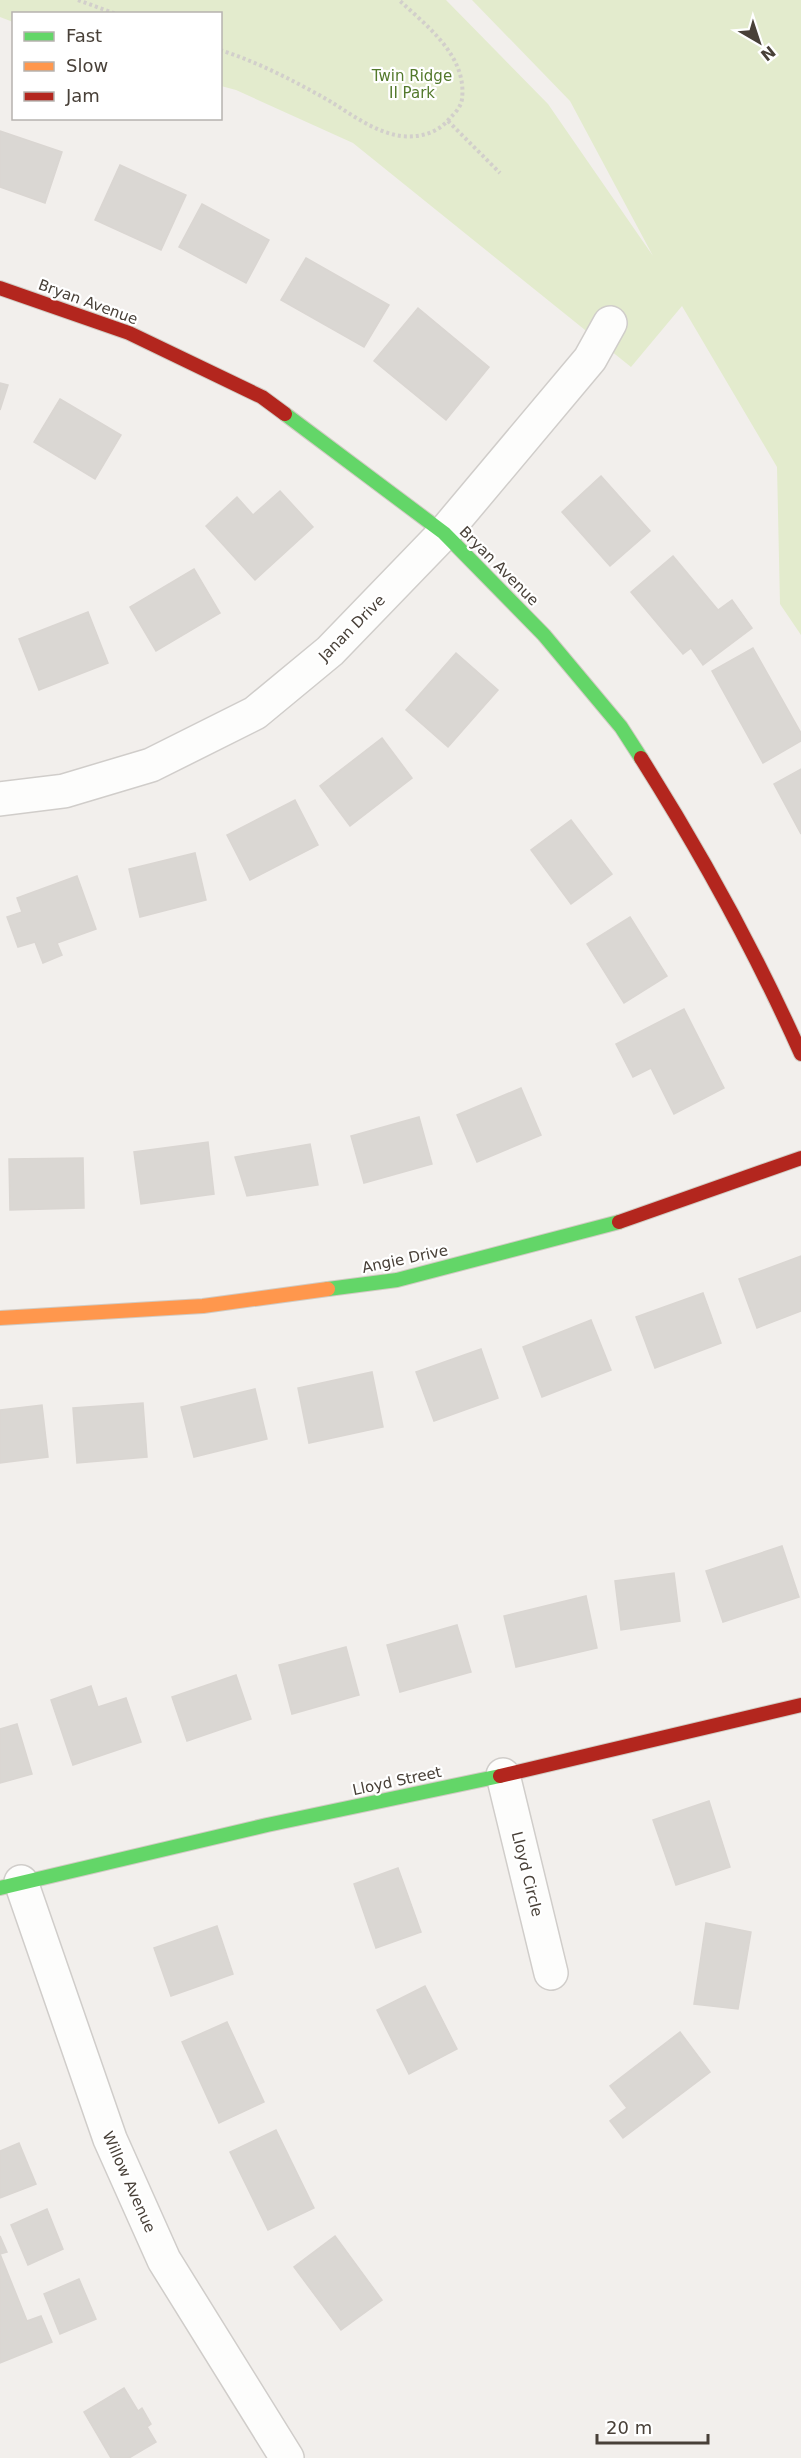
<svg xmlns="http://www.w3.org/2000/svg" width="801" height="2458" font-family="'DejaVu Sans',sans-serif">
	<style>
		.green { fill: #e3ebcd }
		.building { fill: #dad7d3; stroke: #dad6d2; stroke-width: 1.5 }
		.lines { fill: none; stroke-linecap: round; stroke-linejoin: round }
		.street-casing { stroke: #d0cdca; stroke-width: 36 }
		.fast-casing { stroke: #d1cbc3; stroke-width: 16 }
		.slow-casing { stroke: #d1cbc3; stroke-width: 16 }
		.jam-casing { stroke: #d1cbc3; stroke-width: 16 }
		.path { stroke: #d2cfcb; stroke-width: 4; stroke-dasharray: 3 3; stroke-linecap: butt }
		.street { stroke: #fdfdfc; stroke-width: 33 }
		.fast { stroke: #63d668; stroke-width: 14 }
		.slow { stroke: #ff974d; stroke-width: 14 }
		.jam { stroke: #b3261e; stroke-width: 14 }
		.labels { text-anchor: middle; dominant-baseline: central; stroke-width: 4.5; stroke-linejoin: round; paint-order: stroke }
		.park-label { font-size: 15px; fill: #53792c; stroke: #fff }
		.street-label { font-size: 15px; fill: #484038; stroke: #fff }
	</style>
	<rect width="100%" height="100%" fill="#f2efec"/>
	<!-- green -->
	<path class="green" d="M0,0H446L548,104L653,256L570,101L472,0H801V635L780,604L777,467L682,306L631,367L353,143L236,90L221,86L220,14H14L13,22L0,17Z"/>
	<!-- building -->
	<g class="building">
		<path d="M0,131L62,152L45,203L0,187Z"/>
		<path d="M120,165L186,195L161,250L95,220Z"/>
		<path d="M202,204L269,240L246,283L179,247Z"/>
		<path d="M306,258L389,305L364,347L281,300Z"/>
		<path d="M418,308L489,367L446,420L374,361Z"/>
		<path d="M0,383L8,385L0,410Z"/>
		<path d="M60,399L121,435L95,479L34,442Z"/>
		<path d="M601,476L650,531L610,566L562,512Z"/>
		<path d="M280,491L313,527L255,580L206,526L237,497L253,515Z"/>
		<path d="M673,556L718,610L732,600L752,628L703,665L691,648L683,654L631,592Z"/>
		<path d="M194,569L220,613L156,651L130,607Z"/>
		<path d="M88,612L108,663L39,690L19,639Z"/>
		<path d="M753,648L801,733V741L763,763L712,671Z"/>
		<path d="M456,653L498,690L448,747L406,710Z"/>
		<path d="M382,738L412,778L350,826L320,786Z"/>
		<path d="M801,769V834L774,784Z"/>
		<path d="M295,800L318,845L250,880L227,835Z"/>
		<path d="M571,820L612,874L571,904L531,850Z"/>
		<path d="M195,853L206,900L140,917L129,869Z"/>
		<path d="M77,876L96,929L57,943L62,955L43,963L35,942L18,947L7,917L22,912L17,898Z"/>
		<path d="M630,917L667,976L624,1003L587,944Z"/>
		<path d="M684,1009L724,1088L674,1114L651,1068L633,1077L616,1044Z"/>
		<path d="M521,1088L541,1135L477,1162L457,1115Z"/>
		<path d="M419,1117L432,1164L364,1183L351,1136Z"/>
		<path d="M208,1142L214,1194L141,1204L134,1152Z"/>
		<path d="M310,1144L318,1185L247,1196L235,1157Z"/>
		<path d="M83,1158L84,1208L10,1210L9,1159Z"/>
		<path d="M801,1256V1311L757,1328L739,1279Z"/>
		<path d="M703,1293L721,1343L655,1368L636,1317Z"/>
		<path d="M591,1320L611,1370L542,1397L523,1347Z"/>
		<path d="M481,1349L498,1398L434,1421L416,1372Z"/>
		<path d="M372,1372L383,1427L309,1443L298,1388Z"/>
		<path d="M255,1389L267,1439L194,1457L181,1407Z"/>
		<path d="M143,1403L147,1457L77,1463L73,1408Z"/>
		<path d="M42,1405L48,1457L0,1463V1410Z"/>
		<path d="M782,1546L799,1597L723,1622L706,1571Z"/>
		<path d="M674,1573L680,1621L621,1630L615,1581Z"/>
		<path d="M586,1596L597,1648L516,1667L504,1616Z"/>
		<path d="M457,1625L471,1672L400,1692L387,1645Z"/>
		<path d="M346,1647L359,1695L292,1714L279,1665Z"/>
		<path d="M236,1675L251,1719L187,1741L172,1697Z"/>
		<path d="M91,1686L98,1707L126,1698L141,1742L73,1765L51,1700Z"/>
		<path d="M17,1724L32,1774L0,1783V1729Z"/>
		<path d="M709,1801L730,1867L676,1885L653,1820Z"/>
		<path d="M398,1868L421,1932L376,1948L354,1884Z"/>
		<path d="M706,1923L751,1932L738,2009L694,2004Z"/>
		<path d="M217,1926L233,1974L171,1996L154,1948Z"/>
		<path d="M425,1986L457,2049L409,2074L377,2010Z"/>
		<path d="M227,2022L264,2102L219,2123L182,2042Z"/>
		<path d="M680,2032L710,2072L623,2138L610,2121L627,2108L610,2086Z"/>
		<path d="M276,2130L314,2208L268,2230L230,2152Z"/>
		<path d="M19,2143L36,2184L0,2198V2151Z"/>
		<path d="M47,2209L63,2249L28,2265L11,2225Z"/>
		<path d="M0,2236L7,2252L0,2254L27,2321L41,2316L52,2342L0,2363Z"/>
		<path d="M335,2236L382,2300L341,2330L294,2267Z"/>
		<path d="M79,2279L96,2319L60,2334L44,2294Z"/>
		<path d="M124,2388L138,2411L142,2408L151,2424L147,2427L156,2442L129,2458H111L84,2412Z"/>
	</g>
	<g class="lines">
		<!-- street casing -->
		<g class="street-casing">
			<g id="street">
				<path d="M0,799L64,791L151,765L255,713L330,651L444,533L590,359L610,323"/>
				<path d="M503,1775L551,1973"/>
				<path d="M21,1882L110,2139L164,2260L287,2458"/>
			</g>
		</g>
		<!-- fast casing -->
		<g class="fast-casing">
			<g id="fast">
				<path d="M285,414L444,533L544,635L621,727L641,758"/>
				<path d="M328,1289L397,1280L619,1222"/>
				<path d="M0,1888L267,1825L500,1776"/>
			</g>
		</g>
		<!-- slow casing -->
		<g class="slow-casing">
			<path id="slow" d="M0,1318L203,1306L328,1289"/>
		</g>
		<!-- jam casing -->
		<g class="jam-casing">
			<g id="jam">
				<path d="M0,288L129,333L262,397L285,414"/>
				<path d="M641,758C701,853 755,951 801,1054"/>
				<path d="M619,1222L801,1158"/>
				<path d="M500,1776L801,1705"/>
			</g>
		</g>
		<!-- path -->
		<g class="path">
			<path d="M78,0L116,14"/>
			<path d="M220,50C258,62 294,81 328,100C351,114 374,132 401,136C420,138 438,133 450,118C455,113 461,107 462,99C467,56 428,27 399,0"/>
			<path d="M448,121L500,173"/>
		</g>
		<!-- street -->
		<use href="#street" class="street"/>
		<!-- fast -->
		<use href="#fast" class="fast"/>
		<!-- slow -->
		<use href="#slow" class="slow"/>
		<!-- jam -->
		<use href="#jam" class="jam"/>
	</g>
	<g class="labels">
		<!-- park labels -->
		<g class="park-label">
			<text x="412" y="76">Twin Ridge<tspan x="412" dy="17">II Park</tspan></text>
		</g>
		<!-- street labels -->
		<g class="street-label">
			<text transform="translate(88 302) rotate(20)">Bryan Avenue</text>
			<text transform="translate(499 566) rotate(45)">Bryan Avenue</text>
			<text transform="translate(352 628) rotate(-45)">Janan Drive</text>
			<text transform="translate(405 1259) rotate(-12)">Angie Drive</text>
			<text transform="translate(397 1781) rotate(-12)">Lloyd Street</text>
			<text transform="translate(527 1874) rotate(76)">Lloyd Circle</text>
			<text transform="translate(129 2182) rotate(66)">Willow Avenue</text>
		</g>
	</g>
	<!-- legend -->
	<rect x="12" y="12" width="210" height="108" fill="#ffffff" stroke="#b6b3af" stroke-width="1.5"/>
	<rect x="24" y="32" width="30" height="9" fill="#63d668" stroke="#b6b3af" stroke-width="1.5"/>
	<text x="66" y="42" font-size="18" fill="#484038">Fast</text>
	<rect x="24" y="62" width="30" height="9" fill="#ff974d" stroke="#b6b3af" stroke-width="1.5"/>
	<text x="66" y="72" font-size="18" fill="#484038">Slow</text>
	<rect x="24" y="92" width="30" height="9" fill="#b3261e" stroke="#b6b3af" stroke-width="1.5"/>
	<text x="66" y="102" font-size="18" fill="#484038">Jam</text>
	<!-- north arrow -->
	<g transform="translate(759 42) rotate(141)" stroke="#ffffff" stroke-width="4.5" paint-order="stroke">
	<path d="M0-4.5L10 22L0 15L-10 22Z" fill="#484038"/>
	<text y="-9" font-size="16" font-weight="bold" text-anchor="middle" fill="#484038">N</text>
	</g>
	<!-- scale -->
	<path d="M597 2434v9h111v-9" fill="none" stroke="#484038" stroke-width="3"/>
	<text x="606" y="2434" font-size="18" fill="#484038" stroke="#ffffff" stroke-width="4.5" paint-order="stroke">20 m</text>
</svg>
